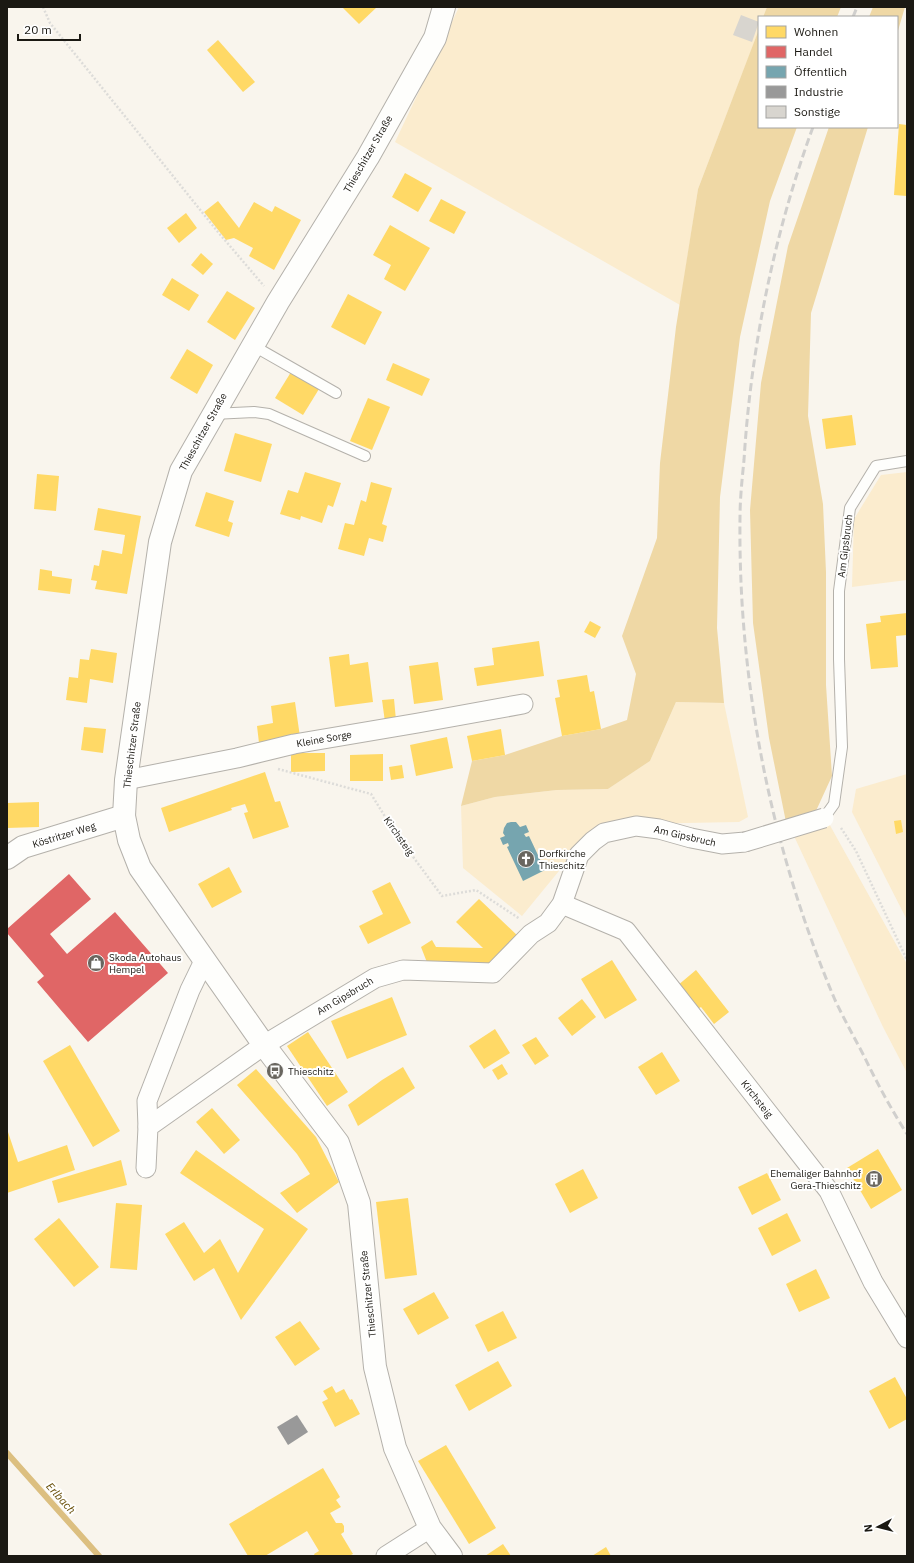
<svg xmlns="http://www.w3.org/2000/svg" width="914" height="1563" font-family="'IBM Plex Sans',sans-serif">
	<style>
		.green { fill: #fbecce }
		.forest { fill: #efd8a5 }
		.homes { fill: #ffd966 }
		.shops { fill: #e06666 }
		.public { fill: #76a5af }
		.industry { fill: #999 }
		.lines { fill: none; stroke-linecap: round; stroke-linejoin: round }
		.stream { stroke: #dcbf80; stroke-width: 6 }
		.building { fill: #d8d5cf }
		.service-casing { stroke: #b4b1ab; stroke-width: 12 }
		.minor-casing { stroke: #b4b1ab; stroke-width: 21 }
		.secondary-casing { stroke: #b4b1ab; stroke-width: 24 }
		.path { stroke: #dddcd9; stroke-width: 2.5; stroke-dasharray: 2 2; stroke-linecap: butt }
		.service { stroke: #fefefc; stroke-width: 10 }
		.minor { stroke: #fefefc; stroke-width: 19 }
		.secondary { stroke: #fefefc; stroke-width: 22 }
		.rail { stroke: #d0cfcd; stroke-width: 3; stroke-dasharray: 8 4; stroke-linecap: butt }
		.minor-bridge-casing { stroke: #b4b1ab; stroke-width: 21; stroke-linecap: butt }
		.minor-bridge { stroke: #fefefc; stroke-width: 19 }
		.labels { text-anchor: middle; dominant-baseline: central; stroke-width: 4; stroke-linejoin: round; paint-order: stroke }
		.street-label { font-size: 10px; fill: #1b1913; stroke: #fff }
		.poi-label { font-size: 10px; fill: #1b1913; stroke: #fff; text-anchor: start }
		.water-label { font-size: 11px; font-style: italic; fill: #674e07; stroke: #fff }
	</style>
	<rect width="100%" height="100%" fill="#f9f5ed"/>
	<!-- green -->
	<g class="green">
		<path d="M459,7H767L763,17H759V29L749,56L698,189L680,305L395,142Z"/>
		<path d="M907,472V580L852,587L854,519L881,475Z"/>
		<path d="M676,702L724,703L748,817L739,822L630,824L577,849L522,916L463,868L461,806L495,797L557,790L608,789L650,761Z"/>
		<path d="M907,774V920L852,812L856,789Z"/>
		<path d="M827,820L907,964V1073L883,1027L794,836L809,833Z"/>
	</g>
	<!-- forest -->
	<g class="forest">
		<path d="M767,7H841L837,17H763Z"/>
		<path d="M873,7H905L897,34V17H869Z"/>
		<path d="M759,29V127H797L770,201L740,337L720,497L717,628L724,703L676,702L650,761L608,789L557,790L495,797L461,806L472,761L505,755L562,736L601,729L627,720L636,674L622,636L657,538L660,463L676,327L698,189Z"/>
		<path d="M829,127H868L811,313L808,416L823,504L826,572V685L832,776L815,813L786,822L769,738L753,623L750,510L761,383L788,246Z"/>
	</g>
	<!-- homes -->
	<g class="homes">
		<path d="M342,7H377L359,24Z"/>
		<path d="M218,40L255,82L243,92L207,50Z"/>
		<path d="M899,124L907,125V196L894,195Z"/>
		<path d="M405,173L432,188L418,212L392,197Z"/>
		<path d="M441,199L466,212L454,234L429,221Z"/>
		<path d="M218,201L239,228L254,202L272,212L275,206L301,220L274,270L249,256L253,248L234,238L226,240L204,212Z"/>
		<path d="M186,213L197,228L179,243L167,228Z"/>
		<path d="M390,225L430,248L405,291L384,279L391,265L373,255Z"/>
		<path d="M201,253L213,264L203,275L191,265Z"/>
		<path d="M172,278L199,295L189,311L162,295Z"/>
		<path d="M227,291L255,308L235,340L207,322Z"/>
		<path d="M348,294L382,312L365,345L331,327Z"/>
		<path d="M187,349L213,365L197,394L170,378Z"/>
		<path d="M393,363L430,379L422,396L386,380Z"/>
		<path d="M291,372L319,389L303,415L275,398Z"/>
		<path d="M368,398L390,407L372,450L350,441Z"/>
		<path d="M852,415L856,445L826,449L822,419Z"/>
		<path d="M235,433L272,444L261,482L224,471Z"/>
		<path d="M305,472L341,483L333,507L328,505L322,523L301,516L300,520L280,514L288,490L298,493Z"/>
		<path d="M37,474L59,476L56,511L34,509Z"/>
		<path d="M371,482L392,488L382,524L387,526L383,542L369,538L364,556L338,549L345,523L354,525L361,500L366,502Z"/>
		<path d="M206,492L234,501L228,521L233,523L229,537L195,526Z"/>
		<path d="M98,508L141,516L127,594L95,589L97,581L91,580L94,565L99,566L102,550L122,554L125,535L94,530Z"/>
		<path d="M40,569L52,571V576L72,579L70,594L38,590Z"/>
		<path d="M907,613V635L896,636L898,667L871,669L866,624L881,622L880,616Z"/>
		<path d="M590,621L601,627L595,638L584,632Z"/>
		<path d="M539,641L544,676L477,686L474,668L494,665L492,648Z"/>
		<path d="M91,649L117,653L113,683L90,679L87,703L66,700L69,677L78,678L80,659L89,660Z"/>
		<path d="M349,654L350,665L368,662L373,702L335,707L329,657Z"/>
		<path d="M438,662L443,700L414,704L409,666Z"/>
		<path d="M587,675L590,692L594,691L601,729L562,736L555,698L560,697L557,680Z"/>
		<path d="M394,699L396,720L385,722L382,700Z"/>
		<path d="M295,702L300,737L259,743L257,726L273,723L271,706Z"/>
		<path d="M84,727L106,729L103,753L81,750Z"/>
		<path d="M501,729L505,755L472,761L467,736Z"/>
		<path d="M447,737L453,768L416,776L410,745Z"/>
		<path d="M291,753H325V771L291,772Z"/>
		<path d="M383,754V781H350V755Z"/>
		<path d="M402,765L404,778L391,780L389,767Z"/>
		<path d="M265,772L275,802L280,801L289,827L253,839L244,813L248,812L245,804L231,808L232,810L169,832L161,808Z"/>
		<path d="M39,802V827L7,828V803Z"/>
		<path d="M901,820L903,832L896,834L894,821Z"/>
		<path d="M229,867L242,892L212,908L198,884Z"/>
		<path d="M390,882L411,923L368,944L359,926L383,914L372,891Z"/>
		<path d="M479,899L520,938L489,968L428,965L421,947L432,940L436,947L483,948L456,922Z"/>
		<path d="M612,960L637,1000L605,1019L581,979Z"/>
		<path d="M696,970L729,1012L714,1024L701,1007L696,1010L677,986Z"/>
		<path d="M392,997L407,1035L347,1059L331,1021Z"/>
		<path d="M582,999L596,1017L572,1036L558,1018Z"/>
		<path d="M495,1029L510,1053L484,1069L469,1046Z"/>
		<path d="M308,1032L348,1092L327,1106L287,1046Z"/>
		<path d="M536,1037L549,1056L535,1065L522,1045Z"/>
		<path d="M70,1045L120,1131L93,1147L43,1061Z"/>
		<path d="M662,1052L680,1081L656,1095L638,1067Z"/>
		<path d="M502,1064L508,1074L498,1080L492,1070Z"/>
		<path d="M403,1067L415,1088L358,1126L348,1105L382,1080Z"/>
		<path d="M256,1069L316,1137L339,1182L297,1213L280,1193L310,1174L297,1154L237,1085Z"/>
		<path d="M212,1108L240,1140L224,1154L196,1122Z"/>
		<path d="M7,1129L18,1162L67,1145L75,1170L7,1193Z"/>
		<path d="M878,1149L902,1190L871,1209L847,1168Z"/>
		<path d="M196,1150L308,1229L241,1320L214,1268L194,1281L165,1234L184,1222L204,1253L220,1239L238,1273L264,1229L180,1173Z"/>
		<path d="M121,1160L127,1185L58,1203L52,1181Z"/>
		<path d="M583,1169L598,1198L570,1213L555,1184Z"/>
		<path d="M767,1173L781,1200L752,1215L738,1187Z"/>
		<path d="M408,1198L417,1275L385,1279L376,1202Z"/>
		<path d="M116,1203L142,1205L137,1270L110,1268Z"/>
		<path d="M787,1213L801,1241L772,1256L758,1228Z"/>
		<path d="M59,1218L99,1267L74,1287L34,1239Z"/>
		<path d="M816,1269L830,1298L799,1312L786,1284Z"/>
		<path d="M434,1292L449,1318L418,1335L403,1309Z"/>
		<path d="M503,1311L517,1338L488,1352L475,1325Z"/>
		<path d="M300,1321L320,1349L295,1366L275,1337Z"/>
		<path d="M498,1361L512,1386L469,1411L455,1385Z"/>
		<path d="M895,1377L907,1399V1419L889,1429L869,1391Z"/>
		<path d="M332,1386L336,1393L344,1389L350,1400L352,1399L360,1414L335,1427L322,1402L328,1399L323,1391Z"/>
		<path d="M446,1445L496,1528L469,1544L418,1461Z"/>
		<path d="M323,1468L340,1497L336,1500L341,1507L330,1513L336,1523H342L344,1526V1532L341,1534L353,1554L349,1556H315L314,1554L319,1551L307,1531L265,1556H248L229,1524Z"/>
		<path d="M503,1544L511,1556H485Z"/>
		<path d="M606,1547L611,1556H592Z"/>
	</g>
	<!-- shops -->
	<path class="shops" d="M69,874L91,899L50,934L67,954L115,912L168,973L88,1042L37,982L44,976L7,933V929Z"/>
	<!-- public -->
	<path class="public" d="M511,822H516L520,827L526,825L529,832L524,834L526,837L529,836L545,870L523,881L507,847L509,846L508,843L503,845L500,838L505,836L503,833L504,828L507,823Z"/>
	<!-- industry -->
	<path class="industry" d="M297,1415L308,1432L288,1445L277,1427Z"/>
	<g class="lines">
		<!-- stream -->
		<path class="stream" d="M7,1453L99,1556"/>
	</g>
	<!-- building -->
	<path class="building" d="M741,15L759,22L752,42L733,35Z"/>
	<g class="lines">
		<!-- service casing -->
		<g class="service-casing">
			<g id="service">
				<path d="M252,345L336,393"/>
				<path d="M213,414L254,412L269,414L365,456"/>
				<path d="M824,818L834,804L842,747L839,659V591L850,508L876,466L907,461"/>
			</g>
		</g>
		<!-- minor casing -->
		<g class="minor-casing">
			<g id="minor">
				<path d="M126,780L237,758L294,744L418,723L523,704"/>
				<path d="M562,904L626,931L829,1191L873,1282L907,1338"/>
				<path d="M148,1127L147,1101L190,990L205,959"/>
				<path d="M146,1168L148,1127L264,1045L375,978L403,970L493,973L531,934L548,923L562,904L579,855L593,841L604,833L636,826L659,829L691,838L722,844L745,842"/>
				<path d="M386,1556L430,1528"/>
			</g>
		</g>
		<!-- secondary casing -->
		<g class="secondary-casing">
			<g id="secondary">
				<path d="M444,7L435,38L368,157L278,302L181,471L160,542L126,780L124,816L129,840L140,868L264,1045L338,1143L359,1203L375,1367L395,1448L430,1528L451,1556"/>
				<path d="M7,858L23,847L124,816"/>
			</g>
		</g>
		<!-- path -->
		<g class="path">
			<path d="M43,7L50,23L218,232L264,286"/>
			<path d="M278,769L371,794L394,831L442,896L476,890L520,919"/>
			<path d="M841,828L856,851L907,960"/>
		</g>
		<!-- service -->
		<use href="#service" class="service"/>
		<!-- minor -->
		<use href="#minor" class="minor"/>
		<!-- secondary -->
		<use href="#secondary" class="secondary"/>
		<!-- rail -->
		<g class="rail">
			<path d="M853,17L857,7"/>
			<path d="M813,127C774,234 751,347 744,460C742,480 740,499 740,518C738,682 771,849 835,1000C844,1019 854,1037 864,1056C877,1083 891,1109 907,1134"/>
		</g>
		<!-- minor-bridge casing -->
		<g class="minor-bridge-casing">
			<path id="minor-bridge" d="M745,842L824,818"/>
		</g>
		<!-- minor-bridge -->
		<use href="#minor-bridge" class="minor-bridge"/>
	</g>
	<!-- icons -->
	<defs>
		<g id="church-disc" transform="scale(0.9)"><circle r="9.5" fill="#69665f" stroke="#fff"/><path d="M-1.2-6h2.4v3.5h3.3v2.4h-3.3V6h-2.4V-.1h-3.3v-2.4h3.3Z" fill="#fff"/></g>
		<g id="shop-disc" transform="scale(0.9)"><circle r="9.5" fill="#69665f" stroke="#fff"/><path d="M-5-2.5h2.3a2.7 3.5 0 0 1 5.4 0H5L5.5 6h-11ZM-1.5-2.5h3a1.5 2.3 0 0 0-3 0Z" fill="#fff"/></g>
		<g id="bus-disc" transform="scale(0.9)"><circle r="9.5" fill="#69665f" stroke="#fff"/><path d="M-5-6H5V4H4V6H2V4H-2V6H-4V4H-5ZM-3.5-4V0h7V-4ZM-3.5 1.2v1.5H-2V1.2ZM2 1.2v1.5H3.5V1.2Z" fill="#fff"/></g>
		<g id="building-disc" transform="scale(0.9)"><circle r="9.5" fill="#69665f" stroke="#fff"/><path d="M-4-6H4V6H1V3H-1V6H-4ZM-2.5-4.3h1.7v1.8h-1.7ZM.8-4.3h1.7v1.8H.8ZM-2.5-1h1.7V.8h-1.7ZM.8-1h1.7V.8H.8Z" fill="#fff"/></g>
	</defs>
	<g fill-rule="evenodd">
		<use href="#church-disc" x="526" y="859"/>
		<use href="#shop-disc" x="96" y="963"/>
		<use href="#bus-disc" x="275" y="1071"/>
		<use href="#building-disc" x="874" y="1179"/>
	</g>
	<g class="labels">
		<!-- street labels -->
		<g class="street-label">
			<text transform="translate(368 154) rotate(-60)">Thieschitzer Straße</text>
			<text transform="translate(203 432) rotate(-61)">Thieschitzer Straße</text>
			<text transform="translate(845 546) rotate(-83)">Am Gipsbruch</text>
			<text transform="translate(324 739) rotate(-10)">Kleine Sorge</text>
			<text transform="translate(132 745) rotate(-83)">Thieschitzer Straße</text>
			<text transform="translate(64 835) rotate(-17)">Köstritzer Weg</text>
			<text transform="translate(399 836) rotate(55)">Kirchsteig</text>
			<text transform="translate(685 836) rotate(13)">Am Gipsbruch</text>
			<text transform="translate(345 996) rotate(-31)">Am Gipsbruch</text>
			<text transform="translate(757 1099) rotate(52)">Kirchsteig</text>
			<text transform="translate(368 1294) rotate(-96)">Thieschitzer Straße</text>
		</g>
		<!-- poi labels -->
		<g class="poi-label">
			<text x="539" y="853">Dorfkirche<tspan x="539" dy="12">Thieschitz</tspan></text>
			<text x="109" y="957">Skoda Autohaus<tspan x="109" dy="12">Hempel</tspan></text>
			<text x="288" y="1071">Thieschitz</text>
			<text x="861" y="1173" text-anchor="end">Ehemaliger Bahnhof<tspan x="861" dy="12">Gera-Thieschitz</tspan></text>
		</g>
		<!-- water labels -->
		<g class="water-label">
			<text transform="translate(61 1498) rotate(48)">Erlbach</text>
		</g>
	</g>
	<!-- border -->
	<rect width="914" height="1563" fill="none" stroke="#1b1913" stroke-width="16"/>
	<!-- legend -->
	<rect x="758" y="16" width="140" height="112" fill="#ffffff" stroke="#a4a3a1"/>
	<rect x="766" y="26" width="20" height="12" fill="#ffd966" stroke="#a4a3a1"/>
	<text x="794" y="36" font-size="12" fill="#1b1913">Wohnen</text>
	<rect x="766" y="46" width="20" height="12" fill="#e06666" stroke="#a4a3a1"/>
	<text x="794" y="56" font-size="12" fill="#1b1913">Handel</text>
	<rect x="766" y="66" width="20" height="12" fill="#76a5af" stroke="#a4a3a1"/>
	<text x="794" y="76" font-size="12" fill="#1b1913">Öffentlich</text>
	<rect x="766" y="86" width="20" height="12" fill="#999999" stroke="#a4a3a1"/>
	<text x="794" y="96" font-size="12" fill="#1b1913">Industrie</text>
	<rect x="766" y="106" width="20" height="12" fill="#d8d5cf" stroke="#a4a3a1"/>
	<text x="794" y="116" font-size="12" fill="#1b1913">Sonstige</text>
	<!-- north arrow -->
	<g transform="translate(878 1527) rotate(263)" stroke="#ffffff" stroke-width="3" paint-order="stroke">
	<path d="M0-3L7 15L0 10L-7 15Z" fill="#1b1913"/>
	<text y="-6" font-size="11" font-weight="bold" text-anchor="middle" fill="#1b1913">N</text>
	</g>
	<!-- scale -->
	<path d="M18 34v6h62v-6" fill="none" stroke="#1b1913" stroke-width="2"/>
	<text x="24" y="34" font-size="12" fill="#1b1913" stroke="#ffffff" stroke-width="3" paint-order="stroke">20 m</text>
</svg>
